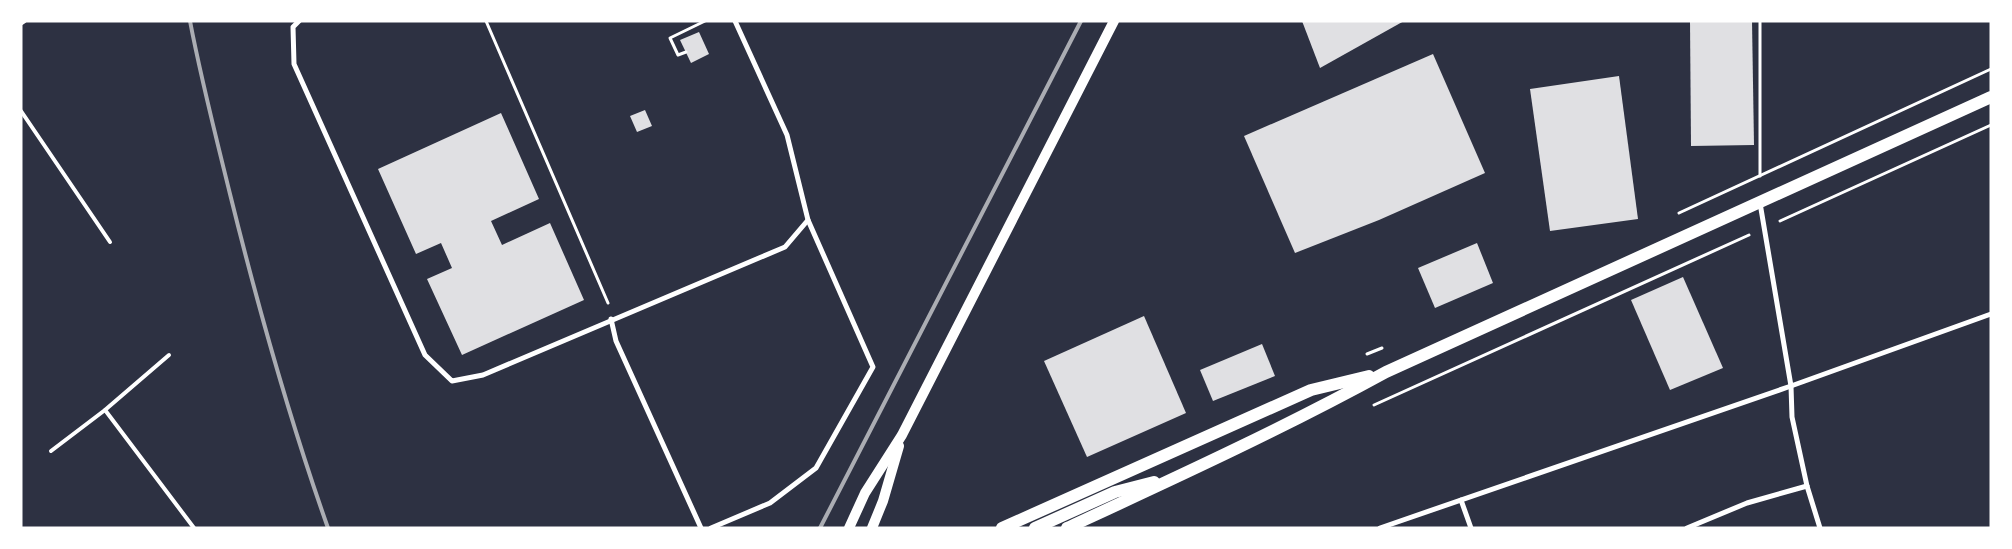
<svg xmlns="http://www.w3.org/2000/svg" width="2012" height="549" font-family="'Exo 2',sans-serif">
	<style>
		.building { fill: #e0e0e3 }
		.lines { fill: none; stroke-linecap: round; stroke-linejoin: round }
		.path { stroke: #fff; stroke-width: 3 }
		.service { stroke: #fff; stroke-width: 4 }
		.minor { stroke: #fff; stroke-width: 5 }
		.secondary { stroke: #fff; stroke-width: 10 }
		.primary { stroke: #fff; stroke-width: 12 }
		.rail { stroke: #abadb3; stroke-width: 4 }
	</style>
	<rect width="100%" height="100%" fill="#2d3142"/>
	<!-- building -->
	<g class="building">
		<path d="M1302,21H1404L1320,68Z"/>
		<path d="M1690,21H1752L1754,145L1691,146Z"/>
		<path d="M699,32L709,54L691,63L680,40Z"/>
		<path d="M1433,54L1485,173L1379,220L1295,253L1244,136Z"/>
		<path d="M1619,76L1638,219L1550,231L1530,89Z"/>
		<path d="M645,110L652,126L637,132L630,116Z"/>
		<path d="M501,113L539,199L491,221L502,245L550,223L584,300L462,355L427,279L452,268L441,243L416,254L378,169Z"/>
		<path d="M1477,243L1493,283L1435,308L1418,268Z"/>
		<path d="M1683,277L1723,368L1670,390L1631,300Z"/>
		<path d="M1144,316L1186,413L1087,457L1044,361Z"/>
		<path d="M1262,344L1275,376L1213,401L1200,370Z"/>
	</g>
	<g class="lines">
		<!-- path -->
		<g class="path">
			<path d="M486,21L608,303"/>
			<path d="M1760,21V176"/>
			<path d="M686,52L678,55L670,38L705,21"/>
			<path d="M1679,213L1991,69"/>
			<path d="M1780,221L1991,125"/>
			<path d="M1367,354L1382,348"/>
			<path d="M1374,405L1749,235"/>
		</g>
		<!-- service -->
		<g class="service">
			<path d="M21,111L110,242"/>
			<path d="M105,410L194,528"/>
			<path d="M51,451L105,410L169,355"/>
		</g>
		<!-- minor -->
		<g class="minor">
			<path d="M299,21L293,27L294,64L425,355L452,381L483,375L785,247L808,220L787,135L735,21"/>
			<path d="M21,23L24,21"/>
			<path d="M1760,203L1791,386L1792,417L1807,486L1820,528"/>
			<path d="M611,319L616,341L701,528"/>
			<path d="M1461,500L1471,528"/>
			<path d="M711,528L770,503L816,468L873,367L808,220"/>
			<path d="M1380,528L1791,386L1991,314"/>
			<path d="M1687,528L1747,503L1807,486"/>
		</g>
		<!-- secondary -->
		<g class="secondary">
			<path d="M849,528L865,493L902,435L1114,21"/>
			<path d="M872,528L883,501L899,446"/>
		</g>
		<!-- primary -->
		<g class="primary">
			<path d="M1002,528L1311,390L1369,376"/>
			<path d="M1035,528L1115,492L1154,482"/>
			<path d="M1067,528C1175,478 1282,429 1386,372L1991,97"/>
		</g>
		<!-- rail -->
		<g class="rail">
			<path d="M190,21C201,79 216,137 230,194C258,307 289,418 328,528"/>
			<path d="M820,528L1081,21"/>
		</g>
	</g>
	<!-- border -->
	<rect width="2012" height="549" fill="none" stroke="#ffffff" stroke-width="45"/>
</svg>
